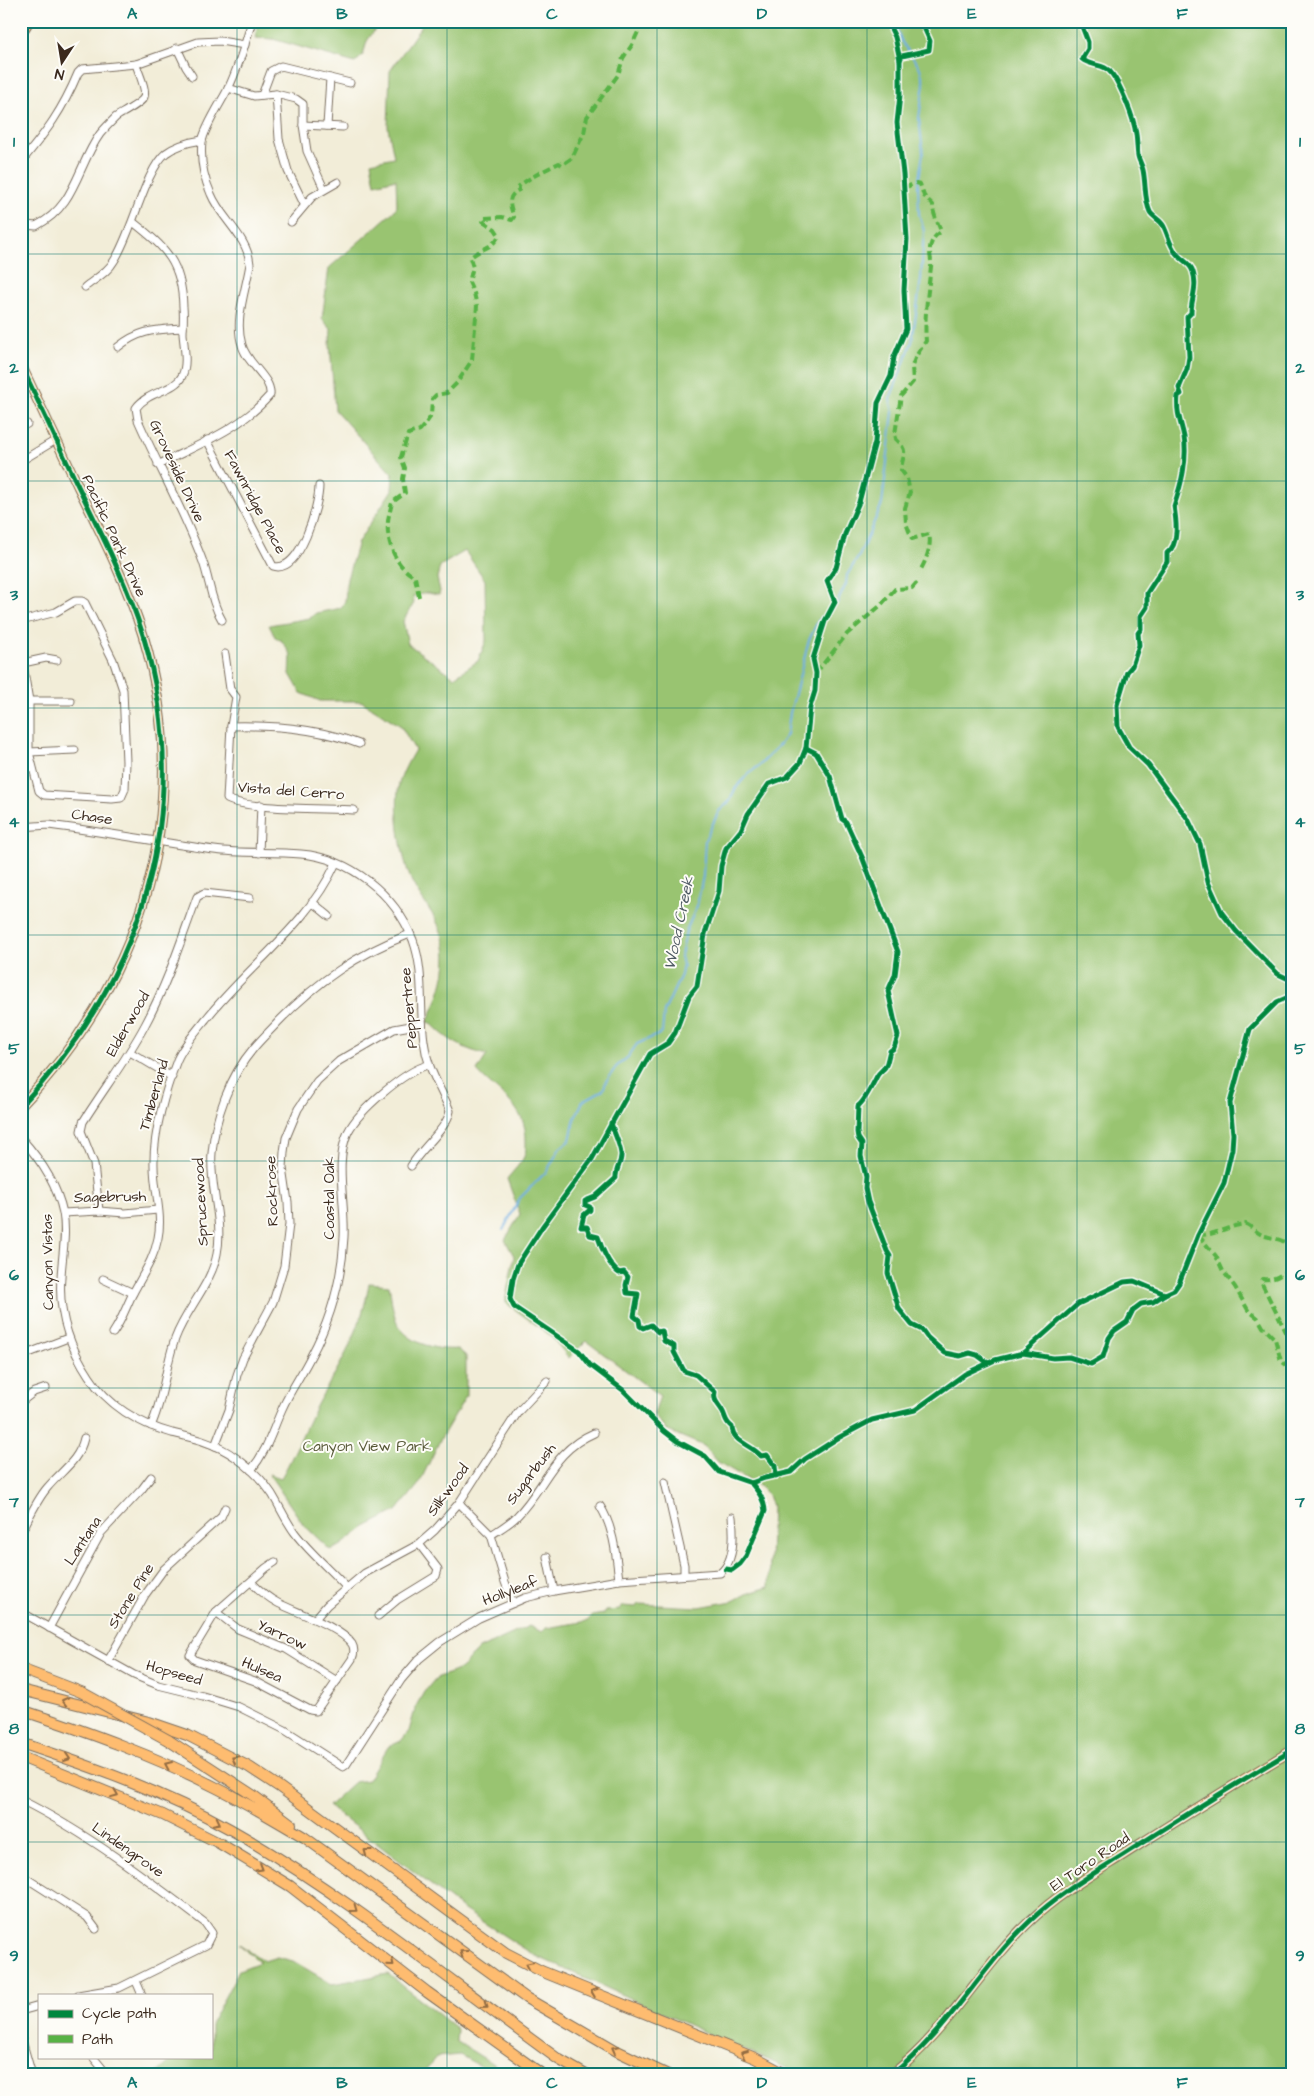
<svg xmlns="http://www.w3.org/2000/svg" width="1314" height="2096" font-family="'Architects Daughter',sans-serif">
	<style>
		.green { fill: #99c471; stroke: #6a7748; fill-rule: evenodd }
		.lines { fill: none; stroke-linecap: round; stroke-linejoin: round }
		.stream { stroke: #70afe3; stroke-width: 2 }
		.minor-casing { stroke: #7b6e5f; stroke-width: 9 }
		.major-casing { stroke: #7b6e5f; stroke-width: 11 }
		.highway-casing { stroke: #7b6e5f; stroke-width: 12 }
		.minor { stroke: #fff; stroke-width: 7 }
		.major { stroke: #febc70; stroke-width: 9 }
		.highway { stroke: #febc70; stroke-width: 10 }
		.highway-bridge-casing { stroke: #7b6e5f; stroke-width: 12; stroke-linecap: butt }
		.highway-bridge { stroke: #febc70; stroke-width: 10 }
		.quiet { stroke: #57b245; stroke-width: 4; stroke-dasharray: 8 4; stroke-linecap: butt }
		.cycleway-casing { stroke: #fdfcf7; stroke-width: 8 }
		.cycleway { stroke: #00873e; stroke-width: 5 }
		.oneway { stroke: #936c43 }
		.grid { fill: none; stroke: #0f766e; stroke-width: 1; stroke-opacity: 0.55 }
		.labels { text-anchor: middle; dominant-baseline: central; stroke-width: 4; stroke-linejoin: round; paint-order: stroke }
		.street-label { font-size: 15px; fill: #3b2a1e; stroke: #fdfcf7 }
		.park-label { font-size: 15px; fill: #575837; stroke: #fdfcf7 }
		.water-label { font-size: 16px; font-style: italic; fill: #4e5963; stroke: #fdfcf7 }
		.neatline { fill: none; stroke: #0f766e; stroke-width: 2 }
		.grid-label { font-size: 16px; text-anchor: middle; font-weight: bold; fill: #0f766e }
	</style>
	<rect width="100%" height="100%" fill="#fdfcf7"/>
	<filter id="ink" filterUnits="userSpaceOnUse"><feTurbulence type="fractalNoise" baseFrequency=".02" numOctaves="2"/><feDisplacementMap in="SourceGraphic" scale="10" xChannelSelector="R" yChannelSelector="G"/><feConvolveMatrix kernelMatrix="1 2 1 2 8 2 1 2 1" color-interpolation-filters="sRGB"/></filter>
	<filter id="wash" filterUnits="userSpaceOnUse"><feTurbulence type="fractalNoise" baseFrequency=".0096" numOctaves="4" result="noise"/><feDisplacementMap in="SourceGraphic" scale="20" xChannelSelector="R" yChannelSelector="G"/><feGaussianBlur stdDeviation="1.12" result="paint"/><feColorMatrix in="noise" values="0 0 0 0 0 0 0 0 0 0 0 0 0 0 0 0 0 1.4 0 .05"/><feComposite in="paint" operator="in"/></filter>
	<g filter="url(#wash)">
		<rect width="100%" height="100%" fill="#f2edd8"/>
		<!-- green -->
		<g class="green">
			<path d="M259,21H381L367,41L363,55L355,63L273,39L255,38Z"/>
			<path d="M422,21H1293V2075H804L744,2050L534,1955L461,1908L328,1806L354,1782L368,1780L388,1747L401,1741L409,1731L416,1706L424,1692L436,1678L461,1669L477,1650L529,1626L542,1632L546,1628L588,1621L592,1616L604,1614L606,1611L620,1610L622,1606L636,1607L638,1604L699,1607L733,1601L746,1594L769,1587L772,1507L768,1495L759,1486L718,1462L704,1446L666,1430L654,1415L660,1396L586,1341L569,1358L550,1335L506,1303V1297L514,1256L505,1240L520,1214L507,1179C512,1172 523,1162 525,1154C526,1151 526,1145 526,1142C527,1105 498,1095 477,1071L487,1055C465,1050 445,1039 430,1022L427,1023C438,998 449,974 445,946C440,917 424,906 412,882C401,857 394,811 399,784C402,773 409,760 415,750L401,726L361,701H320L301,693L290,674L291,655L282,641L275,637L269,625L310,618L316,613L341,608L345,601L347,579L358,542L392,490L393,475L335,410L330,345L331,329L322,319L329,268L394,211L397,206L396,179L375,184L371,162L394,157L388,127L390,71L422,25ZM465,551L485,580L486,641L478,661L454,677L408,644L403,621L414,603L413,596L427,593L439,595L440,591L437,578L440,566Z"/>
			<path d="M369,1283L389,1285C391,1296 392,1307 395,1317C402,1342 435,1351 458,1349L466,1356V1396L440,1440L419,1484L397,1511L365,1527L340,1546L330,1550L303,1524L269,1474L281,1478C296,1452 306,1424 320,1399C343,1360 362,1329 369,1283Z"/>
			<path d="M239,1944L264,1961L277,1957L293,1961L332,1984L388,1974L457,2029L456,2041L511,2075H496L460,2055L436,2057L421,2075H155L175,2057H211V2023L239,1970L260,1962Z"/>
		</g>
		<g class="lines">
			<!-- stream -->
			<path class="stream" d="M503,1230L520,1198L547,1171L560,1148L570,1140L575,1118L583,1101L603,1090L607,1080L616,1067L628,1057L637,1044L662,1033L664,1012L681,975L683,965L681,956L686,931L697,906L703,876L705,840L719,811L730,801L735,789L747,775L760,765L781,743L787,734L790,713L809,640L818,621L837,603L846,584L847,575L859,556L882,504L893,412L890,399L912,342L921,279L924,231L919,214L918,185L923,153L919,118L924,84L920,68L902,42L893,21"/>
		</g>
	</g>
	<g filter="url(#ink)">
		<g class="lines">
			<!-- minor casing -->
			<g class="minor-casing">
				<g id="minor">
					<path d="M177,48L186,67L192,76"/>
					<path d="M228,88L254,96L276,94L296,99L303,104V125L307,151L324,189"/>
					<path d="M276,94L279,139L288,171L304,204"/>
					<path d="M262,95L271,71L281,66L350,83"/>
					<path d="M303,125L343,127"/>
					<path d="M327,126L330,78"/>
					<path d="M21,162C47,131 62,111 78,73L82,69L136,64L198,42L220,41L245,45"/>
					<path d="M21,220L26,225L36,226C76,206 77,166 100,134C105,128 111,122 116,117C122,113 142,103 144,97C147,89 138,72 136,64"/>
					<path d="M133,222C166,248 182,263 183,307C184,316 183,325 183,334C184,347 188,364 182,376C175,391 148,391 136,408L138,420C159,468 185,513 203,562C210,582 211,602 222,620"/>
					<path d="M291,222L312,197L338,182"/>
					<path d="M85,287C95,279 108,272 114,261C132,234 145,170 166,153C177,145 189,142 202,140"/>
					<path d="M118,347C140,329 156,330 183,328"/>
					<path d="M21,427L27,424"/>
					<path d="M207,440L273,566C300,575 319,505 319,486"/>
					<path d="M21,461L56,440"/>
					<path d="M158,465C197,445 241,429 270,395C272,378 246,363 242,345C234,320 246,290 250,264C248,237 221,219 211,194C204,178 200,160 202,142C204,128 222,101 229,87C239,66 245,44 252,21"/>
					<path d="M21,621L56,612L75,601H82L85,603L113,660L123,690L126,762L125,789L121,798L112,799L44,795L39,791L29,752V701L21,653"/>
					<path d="M225,654L230,689L236,697L231,726L227,799C249,810 325,808 354,810"/>
					<path d="M23,663L46,658L57,660"/>
					<path d="M29,701H71"/>
					<path d="M231,726C273,725 320,729 359,744"/>
					<path d="M29,752L75,750"/>
					<path d="M21,827L49,825C104,832 159,842 214,850C243,854 272,851 301,854C350,858 395,894 413,940C425,973 419,1006 424,1041C427,1069 440,1086 450,1111C447,1129 421,1148 411,1166"/>
					<path d="M259,853L261,805"/>
					<path d="M312,902L329,916"/>
					<path d="M130,1052L172,1077"/>
					<path d="M21,1138C40,1159 57,1184 63,1213C67,1234 62,1256 61,1277C58,1314 69,1346 89,1376C107,1405 139,1424 172,1433C193,1438 216,1443 235,1457C249,1467 262,1479 272,1494C280,1507 286,1521 295,1533C310,1553 330,1569 347,1588"/>
					<path d="M99,1211L94,1164L81,1131L83,1122C103,1090 127,1059 145,1025C167,984 181,941 197,897L204,893L250,898"/>
					<path d="M63,1213L99,1211L125,1213L158,1210"/>
					<path d="M103,1279L133,1293"/>
					<path d="M113,1333C122,1320 126,1307 133,1293C143,1274 154,1259 158,1238C163,1215 154,1190 154,1166C153,1133 165,1091 177,1060C183,1046 196,1031 206,1019C247,967 308,925 336,863"/>
					<path d="M21,1356L68,1338"/>
					<path d="M21,1402L34,1392L46,1388"/>
					<path d="M151,1426C164,1398 165,1367 175,1339C186,1309 211,1285 217,1254C224,1220 209,1187 212,1153C215,1117 230,1076 253,1049C261,1039 271,1030 279,1021C318,981 357,954 410,934"/>
					<path d="M215,1446L229,1410L237,1375L243,1358L273,1302L284,1266L289,1224L288,1202L283,1168L284,1152L286,1138L298,1109L317,1081L339,1061L394,1029L422,1024"/>
					<path d="M251,1470C267,1451 272,1431 282,1409C290,1391 302,1374 311,1356C331,1319 342,1279 344,1237C346,1203 334,1162 348,1132C359,1110 405,1071 428,1065"/>
					<path d="M665,1482L684,1565V1575"/>
					<path d="M459,1503L491,1535L505,1582L513,1603"/>
					<path d="M600,1506C614,1528 616,1555 619,1580"/>
					<path d="M21,1533C29,1518 36,1501 47,1488C61,1471 79,1461 84,1438"/>
					<path d="M491,1535C500,1529 509,1524 516,1517C546,1487 552,1451 594,1433"/>
					<path d="M547,1557L554,1591"/>
					<path d="M251,1582C259,1590 268,1598 278,1603C298,1613 340,1627 352,1644C355,1649 354,1654 352,1659L316,1711L310,1710L255,1681L195,1660L190,1655L216,1612L266,1568L275,1562"/>
					<path d="M21,1612L134,1675L158,1685L203,1696L239,1707L285,1730L343,1767L346,1765L401,1680L419,1659L440,1642L479,1618L525,1598L554,1591L619,1580L720,1573C735,1561 734,1534 732,1517"/>
					<path d="M216,1612L238,1629L286,1649L337,1681"/>
					<path d="M378,1616L397,1600L436,1576L438,1569L419,1544"/>
					<path d="M315,1619L327,1605L365,1573L419,1544L435,1530L459,1503L518,1412L547,1381"/>
					<path d="M49,1628L101,1533L142,1489L151,1477"/>
					<path d="M108,1661L145,1595L164,1569L221,1517L225,1508"/>
					<path d="M21,1800C87,1833 146,1878 205,1923L212,1933L206,1945L119,1988L78,1995"/>
					<path d="M21,1875L87,1917L96,1929"/>
					<path d="M136,1981L142,1995"/>
					<path d="M21,2011L39,2006"/>
					<path d="M21,2037L32,2075"/>
					<path d="M93,2057L102,2068"/>
					<path d="M21,2075L31,2071"/>
				</g>
			</g>
			<!-- major casing -->
			<g class="major-casing">
				<g id="major">
					<path d="M21,34L29,21"/>
					<path d="M21,365C40,406 59,446 78,486C102,535 127,584 143,635C195,809 144,976 21,1106"/>
					<path d="M891,2075C944,2036 981,1967 1030,1921C1058,1894 1093,1874 1126,1853C1181,1818 1236,1783 1293,1750"/>
				</g>
			</g>
			<!-- highway casing -->
			<g class="highway-casing">
				<g id="highway">
					<path d="M21,1669L81,1692"/>
					<path d="M21,1690L149,1722L187,1735L249,1767L278,1786L506,1953L541,1971L755,2058L787,2075"/>
					<path d="M21,1710C88,1732 155,1756 217,1788C247,1803 275,1820 304,1837L526,1998L617,2051L668,2075"/>
					<path d="M168,1740L254,1796L291,1824"/>
					<path d="M21,1743C93,1767 164,1792 230,1829C346,1895 450,1981 558,2059L586,2075"/>
					<path d="M21,1757L163,1815L219,1843L290,1886L427,1992L543,2075"/>
				</g>
			</g>
			<!-- minor -->
			<use href="#minor" class="minor"/>
			<!-- major -->
			<use href="#major" class="major"/>
			<!-- highway -->
			<use href="#highway" class="highway"/>
			<!-- highway-bridge casing -->
			<g class="highway-bridge-casing">
				<path id="highway-bridge" d="M81,1692L168,1740"/>
			</g>
			<!-- highway-bridge -->
			<use href="#highway-bridge" class="highway-bridge"/>
			<!-- quiet -->
			<g class="quiet">
				<path d="M904,188L916,183L920,184L924,196L933,205C933,216 938,221 941,232C936,235 933,238 931,244C928,251 932,259 931,267C928,291 924,317 926,341L916,356L912,366L913,382L901,396L895,434L896,439C910,452 902,455 901,470L907,478L910,492L905,508L906,523L912,539L929,534C932,545 926,561 920,571"/>
				<path d="M419,597L415,577C394,566 384,537 389,515C390,512 391,506 392,503C395,500 401,496 405,493L403,479L405,468L401,457L408,434L420,430L426,423L431,416L432,399L436,395L447,393L457,383L472,360L477,306L474,293L469,282L473,267L470,258C480,248 493,249 499,235L495,229L483,221L484,218L502,217L512,220L514,217C510,206 506,196 519,190V186C532,176 545,170 559,163L562,165L572,158L584,133L587,117L618,75L623,58L632,45L643,21"/>
				<path d="M816,673L847,634L880,606L895,589L912,588L919,580"/>
				<path d="M1198,1235C1215,1236 1229,1225 1246,1224C1253,1227 1257,1234 1265,1236C1272,1238 1282,1239 1287,1244C1301,1260 1282,1282 1263,1279L1261,1282L1293,1346"/>
				<path d="M1198,1235L1216,1256L1223,1271L1235,1287L1248,1310L1258,1318L1263,1327L1275,1339L1281,1361L1293,1370"/>
			</g>
			<!-- cycleway casing -->
			<g class="cycleway-casing">
				<g id="cycleway">
					<path d="M1080,21L1088,42V49L1082,59C1091,67 1105,63 1112,74C1121,86 1134,118 1136,134C1137,141 1137,149 1138,156C1139,161 1142,165 1143,170C1146,184 1144,199 1150,212C1153,217 1160,220 1163,225C1168,234 1169,244 1176,253C1181,260 1191,263 1193,272C1198,287 1191,299 1191,313L1187,317L1189,357L1187,369L1179,388L1181,394L1178,396C1176,413 1181,422 1184,437C1188,460 1181,485 1174,506C1176,519 1180,544 1167,553V562L1147,593V607L1141,616V629L1138,633L1139,645L1132,666L1127,672L1117,705L1118,727L1129,747L1148,765L1188,819L1200,844L1208,882L1222,913L1236,931L1278,974L1293,981"/>
					<path d="M900,60L902,56L929,50L930,41L921,21"/>
					<path d="M21,365C40,406 59,446 78,486C102,535 127,584 143,635C195,809 144,976 21,1106"/>
					<path d="M806,748L816,753L830,776L842,819L846,822L863,859L898,952L895,975L888,991L898,1036L894,1048L890,1051C888,1056 888,1062 885,1067C883,1070 879,1072 877,1076C873,1084 864,1102 858,1106L857,1132L858,1138L862,1144L861,1156L866,1177L865,1188L868,1202L887,1251L890,1256L888,1273L899,1309L912,1325L922,1330L927,1337L945,1353L960,1356L970,1353L977,1355L988,1363"/>
					<path d="M611,1123C614,1133 620,1144 621,1154C622,1163 615,1169 616,1178L595,1197L585,1201V1205L590,1207V1210L584,1215L581,1227H587L590,1235L598,1237C601,1247 609,1266 619,1273L624,1272L628,1277L626,1285L627,1293L638,1294L634,1316L639,1320L640,1326L643,1328L651,1325L658,1332L662,1331L664,1341L674,1346V1352L684,1371L696,1375L715,1392C713,1402 719,1404 723,1412C726,1418 725,1422 732,1427C733,1443 751,1444 761,1456L767,1455L775,1466L776,1476"/>
					<path d="M1023,1353L1053,1358L1069,1357L1091,1364L1103,1357L1109,1338L1114,1331L1127,1322L1133,1310L1141,1304L1153,1302L1165,1294"/>
					<path d="M751,1483L719,1472L705,1456L677,1441L664,1431L623,1390L590,1365L579,1351L514,1307L510,1299L513,1279L518,1264L542,1227L592,1159L650,1054L668,1043L675,1033L689,996L697,986L705,934L719,891L721,866L726,848L741,830L748,814L769,784L787,777L800,763L806,748L810,707L815,691L816,673L813,659L825,621L835,602L827,581L836,568L845,534L859,502L875,442L878,403L891,376L894,357L906,329L904,290L907,239L903,174L897,123L900,95V60L895,37L887,21"/>
					<path d="M751,1483L765,1478L791,1472L805,1459L838,1438L872,1420L915,1410L965,1374L995,1360L1023,1353L1078,1304L1124,1282L1134,1281L1165,1294L1174,1290L1179,1283L1198,1235L1224,1183L1232,1149L1233,1134L1230,1103L1250,1029L1277,1002L1293,995"/>
					<path d="M726,1569L732,1570L740,1564L746,1556L765,1511C764,1499 759,1492 751,1483"/>
					<path d="M891,2075C944,2036 981,1967 1030,1921C1058,1894 1093,1874 1126,1853C1181,1818 1236,1783 1293,1750"/>
				</g>
			</g>
			<!-- cycleway -->
			<use href="#cycleway" class="cycleway"/>
		</g>
		<!-- one-way arrows -->
		<defs><path id="oneway-chevron" d="M-2-3.5L2.5 0L-2 3.5" fill="none" stroke-width="1.6" stroke-linecap="round" stroke-linejoin="round" transform="scale(1.25)"/></defs>
		<g class="oneway">
			<use href="#oneway-chevron" transform="translate(65 1701) rotate(-166)"/>
			<use href="#oneway-chevron" transform="translate(67 1758) rotate(18)"/>
			<use href="#oneway-chevron" transform="translate(235 1759) rotate(-151)"/>
			<use href="#oneway-chevron" transform="translate(168 1765) rotate(-156)"/>
			<use href="#oneway-chevron" transform="translate(115 1794) rotate(22)"/>
			<use href="#oneway-chevron" transform="translate(217 1822) rotate(27)"/>
			<use href="#oneway-chevron" transform="translate(367 1852) rotate(-143)"/>
			<use href="#oneway-chevron" transform="translate(260 1868) rotate(31)"/>
			<use href="#oneway-chevron" transform="translate(354 1909) rotate(36)"/>
			<use href="#oneway-chevron" transform="translate(463 1953) rotate(-144)"/>
			<use href="#oneway-chevron" transform="translate(391 1963) rotate(39)"/>
			<use href="#oneway-chevron" transform="translate(529 1965) rotate(-154)"/>
			<use href="#oneway-chevron" transform="translate(594 1992) rotate(-159)"/>
			<use href="#oneway-chevron" transform="translate(485 2005) rotate(36)"/>
			<use href="#oneway-chevron" transform="translate(615 2049) rotate(-152)"/>
			<use href="#oneway-chevron" transform="translate(744 2054) rotate(-157)"/>
		</g>
	</g>
	<!-- grid -->
	<path class="grid" d="M237,21V2075M447,21V2075M657,21V2075M867,21V2075M1077,21V2075M21,254H1293M21,481H1293M21,708H1293M21,935H1293M21,1161H1293M21,1388H1293M21,1615H1293M21,1842H1293"/>
	<g class="labels">
		<!-- street labels -->
		<g class="street-label">
			<text transform="translate(177 471) rotate(65)">Groveside Drive</text>
			<text transform="translate(255 502) rotate(62)">Fawnridge Place</text>
			<text transform="translate(114 536) rotate(65)">Pacific Park Drive</text>
			<text transform="translate(291 791) rotate(4)">Vista del Cerro</text>
			<text transform="translate(92 817) rotate(8)">Chase</text>
			<text transform="translate(409 1008) rotate(-95)">Peppertree</text>
			<text transform="translate(128 1024) rotate(-60)">Elderwood</text>
			<text transform="translate(154 1095) rotate(-74)">Timberland</text>
			<text transform="translate(272 1191) rotate(-92)">Rockrose</text>
			<text transform="translate(110 1197) rotate(-1)">Sagebrush</text>
			<text transform="translate(329 1198) rotate(-90)">Coastal Oak</text>
			<text transform="translate(201 1202) rotate(-93)">Sprucewood</text>
			<text transform="translate(48 1262) rotate(-91)">Canyon Vistas</text>
			<text transform="translate(531 1474) rotate(-53)">Sugarbush</text>
			<text transform="translate(448 1490) rotate(-54)">Silkwood</text>
			<text transform="translate(83 1541) rotate(-57)">Lantana</text>
			<text transform="translate(510 1591) rotate(-21)">Hollyleaf</text>
			<text transform="translate(131 1596) rotate(-58)">Stone Pine</text>
			<text transform="translate(282 1635) rotate(25)">Yarrow</text>
			<text transform="translate(262 1670) rotate(24)">Hulsea</text>
			<text transform="translate(174 1673) rotate(16)">Hopseed</text>
			<text transform="translate(128 1850) rotate(35)">Lindengrove</text>
			<text transform="translate(1090 1862) rotate(-34)">El Toro Road</text>
		</g>
		<!-- park labels -->
		<g class="park-label">
			<text x="367" y="1446">Canyon View Park</text>
		</g>
		<!-- water labels -->
		<g class="water-label">
			<text transform="translate(679 923) rotate(-78)">Wood Creek</text>
		</g>
	</g>
	<!-- margin -->
	<rect width="1314" height="2096" fill="none" stroke="#fdfcf7" stroke-width="55"/>
	<!-- legend -->
	<rect x="38" y="1994" width="175" height="65" fill="#fdfcf7" stroke="#afa8a0"/>
	<rect x="48" y="2010" width="25" height="8" fill="#00873e" stroke="#afa8a0"/>
	<text x="82" y="2018" font-size="15" fill="#3b2a1e">Cycle path</text>
	<rect x="48" y="2035" width="25" height="8" fill="#57b245" stroke="#afa8a0"/>
	<text x="82" y="2044" font-size="15" fill="#3b2a1e">Path</text>
	<!-- north arrow -->
	<g transform="translate(62 62) rotate(192)" stroke="#fdfcf7" stroke-width="4" paint-order="stroke">
	<path d="M0-4L9 19L0 12L-9 19Z" fill="#3b2a1e"/>
	<text y="-8" font-size="14" font-weight="bold" text-anchor="middle" fill="#3b2a1e">N</text>
	</g>
	<rect x="28" y="28" width="1258" height="2040" class="neatline"/>
	<g class="grid-label">
		<text x="132" y="19">A</text>
		<text x="342" y="19">B</text>
		<text x="552" y="19">C</text>
		<text x="762" y="19">D</text>
		<text x="972" y="19">E</text>
		<text x="1182" y="19">F</text>
		<text x="14" y="147">1</text>
		<text x="1300" y="147">1</text>
		<text x="14" y="373">2</text>
		<text x="1300" y="373">2</text>
		<text x="14" y="600">3</text>
		<text x="1300" y="600">3</text>
		<text x="14" y="827">4</text>
		<text x="1300" y="827">4</text>
		<text x="14" y="1054">5</text>
		<text x="1300" y="1054">5</text>
		<text x="14" y="1280">6</text>
		<text x="1300" y="1280">6</text>
		<text x="14" y="1507">7</text>
		<text x="1300" y="1507">7</text>
		<text x="14" y="1734">8</text>
		<text x="1300" y="1734">8</text>
		<text x="14" y="1961">9</text>
		<text x="1300" y="1961">9</text>
		<text x="132" y="2088">A</text>
		<text x="342" y="2088">B</text>
		<text x="552" y="2088">C</text>
		<text x="762" y="2088">D</text>
		<text x="972" y="2088">E</text>
		<text x="1182" y="2088">F</text>
	</g>
</svg>
